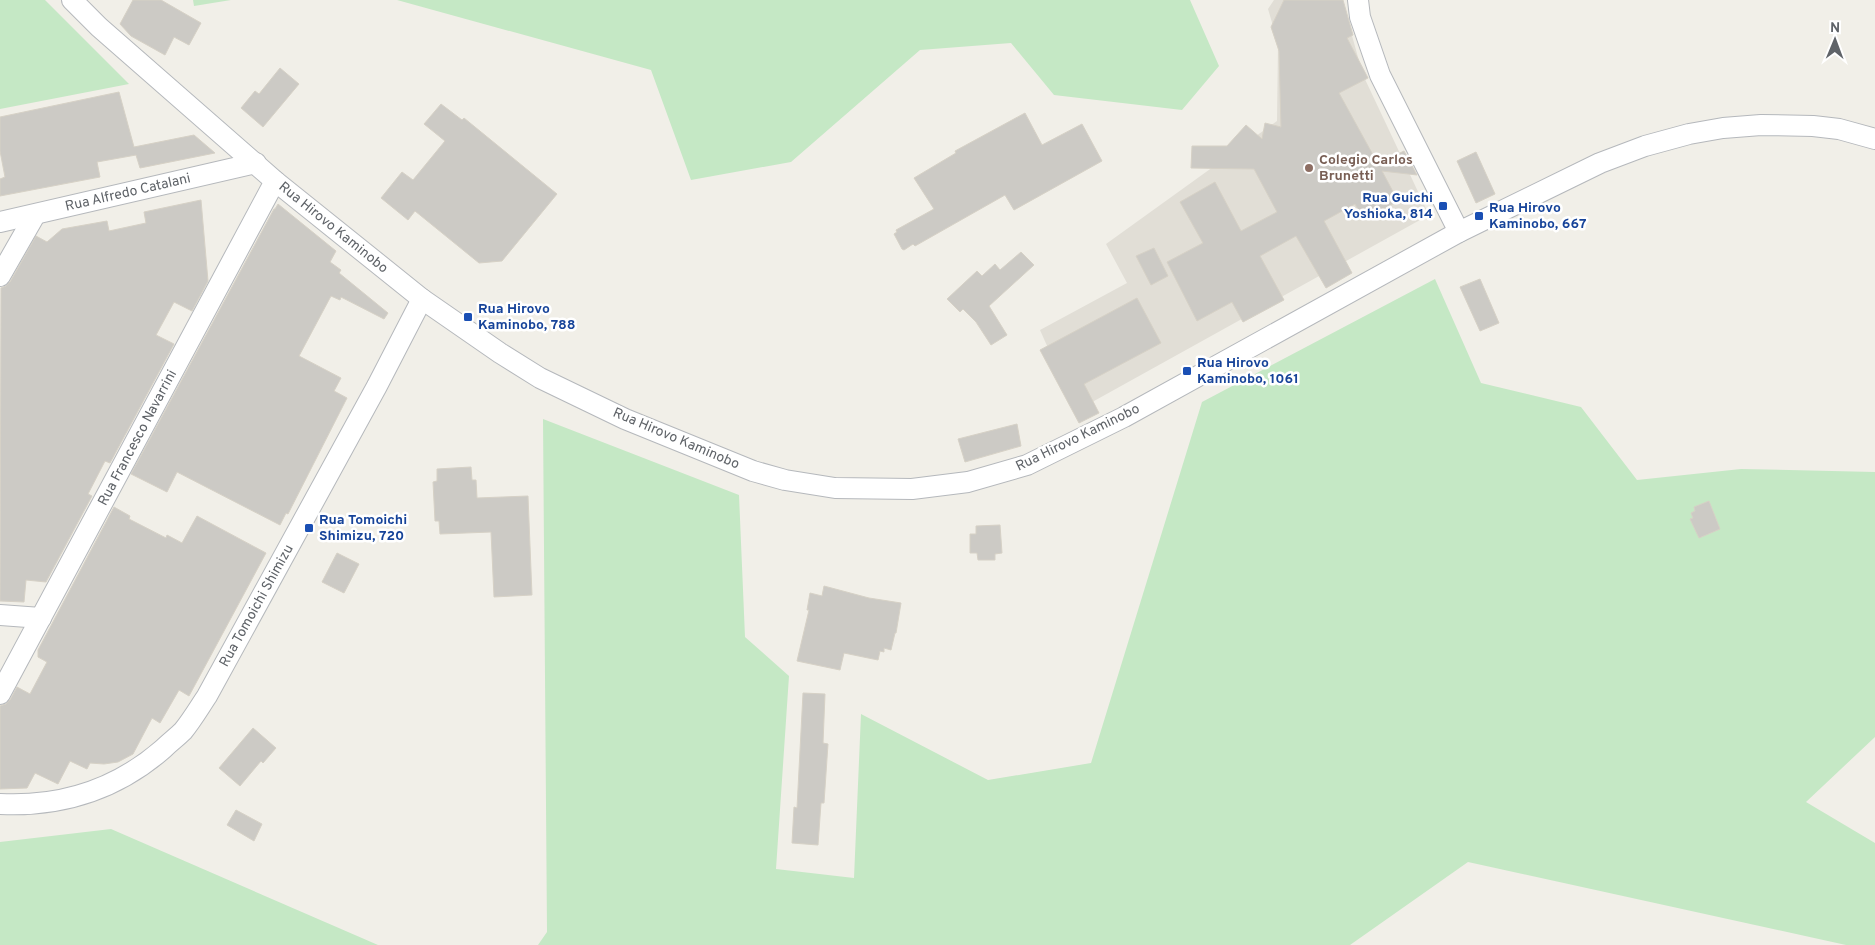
<svg xmlns="http://www.w3.org/2000/svg" width="1875" height="945" font-family="Overpass,sans-serif">
	<style>
		.education { fill: #e1ded6 }
		.green { fill: #c5e8c5 }
		.building { fill: #cccac5; stroke: #d6d1c6 }
		.lines { fill: none; stroke-linecap: round; stroke-linejoin: round }
		.street-casing { stroke: #b5b8bc; stroke-width: 22 }
		.street { stroke: #fff; stroke-width: 20 }
		.education-dot { fill: #8d6e63; stroke: #fff; stroke-width: 2 }
		.transit-dot { fill: #1a4fb4; stroke: #fff; stroke-width: 2 }
		.labels { text-anchor: middle; dominant-baseline: central; stroke-width: 5; stroke-linejoin: round; paint-order: stroke }
		.education-label { font-size: 14px; font-weight: bold; fill: #785e54; stroke: #fff; text-anchor: start }
		.street-label { font-size: 14px; fill: #5f6368; stroke: #fff }
		.transit-label { font-size: 14px; font-weight: bold; fill: #164399; stroke: #fff; text-anchor: start }
	</style>
	<rect width="100%" height="100%" fill="#f1efe8"/>
	<!-- education -->
	<path class="education" d="M1274,0H1342L1363,75L1429,215L1076,411L1040,330L1127,283L1106,244L1277,121L1278,43L1268,9Z"/>
	<!-- green -->
	<g class="green">
		<path d="M0,0H45L129,84L0,109Z"/>
		<path d="M193,0H231L194,6Z"/>
		<path d="M397,0H1190L1219,66L1182,110L1054,95L1011,43L920,50L791,162L691,180L651,70Z"/>
		<path d="M1435,279L1481,383L1581,407L1637,480L1741,469L1875,472V737L1806,802L1875,843V945H1846L1468,862L1350,945H538L547,932L543,419L739,495L745,637L789,676L776,869L854,878L861,714L988,780L1091,763L1202,402Z"/>
		<path d="M111,829L378,945H0V842Z"/>
	</g>
	<!-- building -->
	<g class="building">
		<path d="M133,0H161L201,23L189,45L174,37L165,55L131,36L120,24Z"/>
		<path d="M1284,0H1343L1353,35L1347,38L1368,78L1339,93L1378,164L1404,151L1417,175L1382,171L1398,201L1364,220L1355,204L1324,221L1352,273L1326,288L1296,236L1260,256L1284,300L1243,322L1232,302L1197,321L1167,262L1203,243L1180,202L1215,182L1241,231L1277,212L1254,169L1191,168L1192,146H1227L1246,125L1262,139L1265,123L1281,127L1279,51L1271,27Z"/>
		<path d="M280,68L299,84L263,127L241,108L255,91L259,94Z"/>
		<path d="M119,92L134,147L194,135L215,153L140,168L136,155L97,162L100,177L0,196V179L5,177L0,151V117Z"/>
		<path d="M441,104L462,120L464,118L557,194L502,261L479,263L415,211L408,220L381,198L402,172L413,180L445,141L424,124Z"/>
		<path d="M1025,113L1042,145L1082,124L1102,161L1014,210L1005,195L915,246L913,244L904,250L902,249L894,234L897,232L896,230L934,209L914,178L956,153L955,151Z"/>
		<path d="M1476,152L1495,194L1476,203L1457,161Z"/>
		<path d="M201,200L208,281L192,311L174,302L156,335L174,344L110,463L105,461L88,494L92,496L46,582L26,580L24,602L0,601L1,288L6,286L10,282L36,236L47,242L62,229L107,221L109,231L146,223L144,212Z"/>
		<path d="M278,204L336,251L330,262L341,270L339,273L388,313L384,319L341,297L340,300L331,296L299,356L341,378L334,391L347,398L288,514L286,513L280,525L177,472L167,492L131,474L274,209H275Z"/>
		<path d="M1154,248L1168,276L1151,285L1136,256Z"/>
		<path d="M1021,252L1034,265L989,306L1007,335L991,345L976,322L963,309L960,312L947,299L977,271L982,276L995,264L1000,270Z"/>
		<path d="M1480,279L1499,323L1480,331L1460,287Z"/>
		<path d="M1137,298L1161,343L1084,384L1099,413L1079,423L1040,350Z"/>
		<path d="M1017,424L1021,446L965,462L958,439Z"/>
		<path d="M471,467L472,480H476L477,498L528,496L532,595L494,597L491,532L440,534L439,521H435L433,482L437,481V469Z"/>
		<path d="M1709,501L1720,529L1699,538L1690,519L1693,518L1691,513L1695,511L1694,507Z"/>
		<path d="M114,507L130,516L129,519L166,538L167,535L182,543L197,516L266,553L189,696L179,690L160,723L152,718L133,754L118,762L104,764L90,763L87,769L70,761L58,784L35,773L27,788L0,789V706L6,704L10,700L17,687L30,694L47,662L38,657V650Z"/>
		<path d="M1000,525L1002,553L995,554V560H978L977,553H970V534H976V526Z"/>
		<path d="M337,553L359,564L344,593L322,582Z"/>
		<path d="M824,586L869,598L901,603L896,633H895L891,650L884,648V652L880,651L878,660L844,653L840,670L797,661L809,610H807L810,593L822,596Z"/>
		<path d="M803,693L825,694L823,743L828,744L824,803H821L818,845L792,843L794,807L797,808Z"/>
		<path d="M253,728L276,748L263,763L261,761L240,786L219,768Z"/>
		<path d="M236,810L262,824L254,841L227,825Z"/>
	</g>
	<g class="lines">
		<!-- street casing -->
		<g class="street-casing">
			<g id="street">
				<path d="M72,0L99,27L275,181L422,299L500,353L540,378L625,419L753,471L785,480L835,488L912,489L968,482L1027,465L1124,417L1459,232L1600,163L1645,146L1689,134L1723,128L1761,125L1813,126L1839,129L1875,139"/>
				<path d="M1358,0L1360,17L1380,75L1459,232"/>
				<path d="M0,222L256,163"/>
				<path d="M0,276L35,215"/>
				<path d="M0,615L41,618"/>
				<path d="M0,694L275,181"/>
				<path d="M0,804C61,807 117,789 163,749C169,743 177,737 183,731C192,720 199,708 207,696L377,386L422,299"/>
			</g>
		</g>
		<!-- street -->
		<use href="#street" class="street"/>
	</g>
	<!-- markers -->
	<circle class="education-dot" cx="1309" cy="168" r="5"/>
	<g class="transit-dot">
		<rect x="1438" y="201" width="10" height="10" rx="2.5"/>
		<rect x="1474" y="211" width="10" height="10" rx="2.5"/>
		<rect x="463" y="312" width="10" height="10" rx="2.5"/>
		<rect x="1182" y="366" width="10" height="10" rx="2.5"/>
		<rect x="304" y="523" width="10" height="10" rx="2.5"/>
	</g>
	<g class="labels">
		<!-- education labels -->
		<g class="education-label">
			<text x="1319" y="160">Colegio Carlos<tspan x="1319" dy="16">Brunetti</tspan></text>
		</g>
		<!-- street labels -->
		<g class="street-label">
			<text transform="translate(128 193) rotate(-13)">Rua Alfredo Catalani</text>
			<text transform="translate(333 228) rotate(39)">Rua Hirovo Kaminobo</text>
			<text transform="translate(138 438) rotate(-62)">Rua Francesco Navarrini</text>
			<text transform="translate(1078 438) rotate(-26)">Rua Hirovo Kaminobo</text>
			<text transform="translate(676 439) rotate(23)">Rua Hirovo Kaminobo</text>
			<text transform="translate(257 606) rotate(-61)">Rua Tomoichi Shimizu</text>
		</g>
		<!-- transit labels -->
		<g class="transit-label">
			<text x="1433" y="198" text-anchor="end">Rua Guichi<tspan x="1433" dy="16">Yoshioka, 814</tspan></text>
			<text x="1489" y="208">Rua Hirovo<tspan x="1489" dy="16">Kaminobo, 667</tspan></text>
			<text x="478" y="309">Rua Hirovo<tspan x="478" dy="16">Kaminobo, 788</tspan></text>
			<text x="1197" y="363">Rua Hirovo<tspan x="1197" dy="16">Kaminobo, 1061</tspan></text>
			<text x="319" y="520">Rua Tomoichi<tspan x="319" dy="16">Shimizu, 720</tspan></text>
		</g>
	</g>
	<!-- north arrow -->
	<g transform="translate(1835 40) rotate(1)" stroke="#ffffff" stroke-width="4" paint-order="stroke">
	<path d="M0-4L9 19L0 12L-9 19Z" fill="#5f6368"/>
	<text y="-8" font-size="14" font-weight="bold" text-anchor="middle" fill="#5f6368">N</text>
	</g>
</svg>
